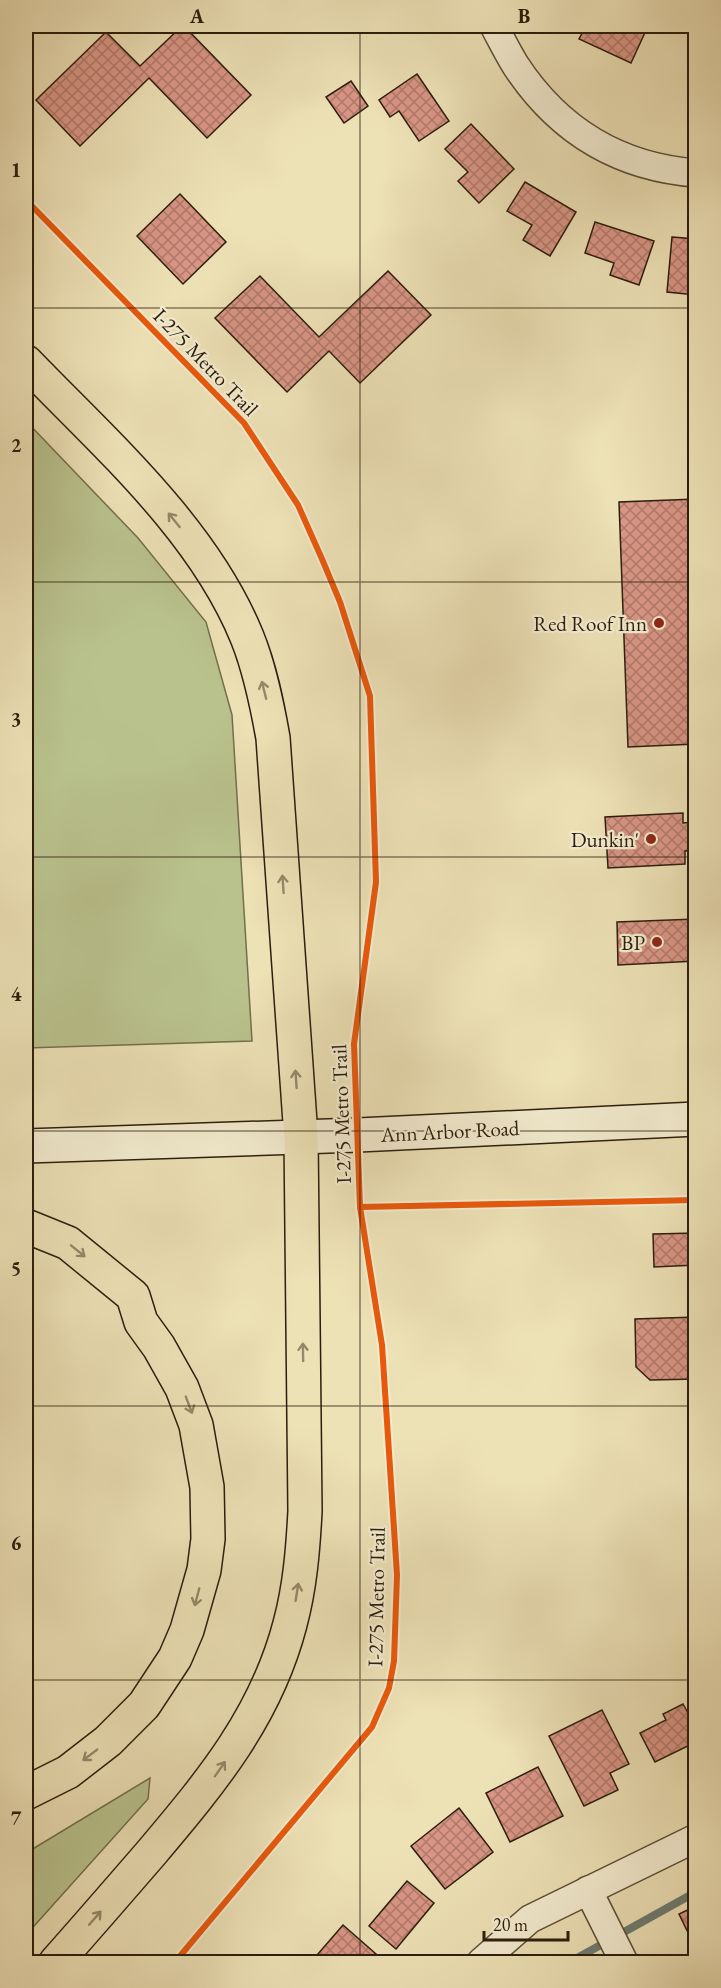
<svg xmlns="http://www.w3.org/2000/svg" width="721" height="1988" font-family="'EB Garamond',serif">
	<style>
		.green { fill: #b9c28d; stroke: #72704c; stroke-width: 1.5 }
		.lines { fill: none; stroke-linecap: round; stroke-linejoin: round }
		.stream { stroke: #6e7c71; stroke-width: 8 }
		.building { fill: url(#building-cross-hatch); stroke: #2b1d0c; stroke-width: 1.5 }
		.street-casing { stroke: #5c4e36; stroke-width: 30 }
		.secondary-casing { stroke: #2b1d0c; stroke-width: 36 }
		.highway-casing { stroke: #2b1d0c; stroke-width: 36 }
		.street { stroke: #f3ecd0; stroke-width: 27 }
		.secondary { stroke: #f3ecd0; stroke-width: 33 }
		.highway { stroke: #ede1b6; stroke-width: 33 }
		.cycleway-casing { stroke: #f3ecd0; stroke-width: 10 }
		.cycleway { stroke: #e8590c; stroke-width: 6 }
		.oneway { stroke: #96896a }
		.grid { fill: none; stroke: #2b1d0c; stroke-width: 1.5; stroke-opacity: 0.55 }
		.poi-dot { fill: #8f2418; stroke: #f3ecd0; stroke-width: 2 }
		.labels { text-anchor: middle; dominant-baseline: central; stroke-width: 4.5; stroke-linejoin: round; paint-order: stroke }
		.street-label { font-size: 21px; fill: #2b1d0c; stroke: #f3ecd0 }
		.poi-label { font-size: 21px; fill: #2b1d0c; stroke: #f3ecd0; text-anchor: end }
		.neatline { fill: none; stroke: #2b1d0c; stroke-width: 2 }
		.grid-label { font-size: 20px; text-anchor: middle; font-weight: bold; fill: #2b1d0c }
	</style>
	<defs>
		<pattern id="building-cross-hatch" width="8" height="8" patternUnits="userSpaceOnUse" patternTransform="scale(1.5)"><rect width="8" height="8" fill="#d99585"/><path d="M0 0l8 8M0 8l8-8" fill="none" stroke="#b0796b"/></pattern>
	</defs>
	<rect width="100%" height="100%" fill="#ede1b6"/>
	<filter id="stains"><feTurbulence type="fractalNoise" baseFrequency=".00333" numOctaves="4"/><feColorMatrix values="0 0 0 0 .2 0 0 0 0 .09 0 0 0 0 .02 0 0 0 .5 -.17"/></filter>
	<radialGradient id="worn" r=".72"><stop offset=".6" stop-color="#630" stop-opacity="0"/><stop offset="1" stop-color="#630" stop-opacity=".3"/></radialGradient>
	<!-- green -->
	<g class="green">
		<path d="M26,421L138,538L206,622L232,715L252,1041L26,1048Z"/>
		<path d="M150,1778L148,1799L26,1935V1853Z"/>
	</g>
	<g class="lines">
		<!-- stream -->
		<path class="stream" d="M570,1962L696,1892"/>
	</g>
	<!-- building -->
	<g class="building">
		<path d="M182,26H184L251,95L207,138L149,78L80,146L36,100L106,32L140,66Z"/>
		<path d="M586,26H648L631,63L579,39Z"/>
		<path d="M417,74L449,121L419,141L399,111L390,117L379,100Z"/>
		<path d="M351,81L368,106L344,123L326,97Z"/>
		<path d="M471,124L514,169L479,203L458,181L468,172L445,149Z"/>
		<path d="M525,182L576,212L550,256L523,240L532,225L507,211Z"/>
		<path d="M180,194L226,242L183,284L137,236Z"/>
		<path d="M595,222L654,241L639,285L610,275L614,263L585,253Z"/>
		<path d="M672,237L696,239V295L667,292Z"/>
		<path d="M388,271L431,315L360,383L329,351L287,392L215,318L260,276L319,337Z"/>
		<path d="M696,499V744L628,747L619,502Z"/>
		<path d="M683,813V823L695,822L696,850L685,851V864L608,868L605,817Z"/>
		<path d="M696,919V961L618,965L617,922Z"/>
		<path d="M696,1233V1265L654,1267L653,1234Z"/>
		<path d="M696,1317V1379L650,1380L636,1367L635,1319Z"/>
		<path d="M683,1704L696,1727V1742L655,1762L640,1733L666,1720L663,1714Z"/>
		<path d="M602,1710L629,1764L610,1773L618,1790L584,1806L549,1736Z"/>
		<path d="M538,1767L563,1816L510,1842L486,1793Z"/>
		<path d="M459,1808L493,1852L445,1889L411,1846Z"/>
		<path d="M407,1881L434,1903L396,1949L369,1926Z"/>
		<path d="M696,1906V1949L679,1914Z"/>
		<path d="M343,1925L384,1961L383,1962H311Z"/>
	</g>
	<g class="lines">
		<!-- street casing -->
		<g class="street-casing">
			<g id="street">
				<path d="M494,26C501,39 508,53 516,66C559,131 618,167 696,173"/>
				<path d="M588,1890L624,1962"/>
				<path d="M481,1962L530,1919L696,1838"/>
			</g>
		</g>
		<!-- secondary casing -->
		<g class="secondary-casing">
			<path id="secondary" d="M26,1146L358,1135L696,1119"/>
		</g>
		<!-- highway casing -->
		<g class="highway-casing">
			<g id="highway">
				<path d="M26,362C105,444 203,529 247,637C260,669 267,704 273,738L301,1137L305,1511C303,1549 300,1587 290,1624C266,1716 212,1781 152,1852C120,1889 88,1926 56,1962"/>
				<path d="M26,1226L68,1243L133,1296L141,1322L159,1347L182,1388L196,1425L207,1487L208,1539L204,1570L187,1630L175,1658L144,1705L108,1741L68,1772L26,1793"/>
			</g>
		</g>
		<!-- street -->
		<use href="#street" class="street"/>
		<!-- secondary -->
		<use href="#secondary" class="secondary"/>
		<!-- highway -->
		<use href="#highway" class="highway"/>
		<!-- cycleway casing -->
		<g class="cycleway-casing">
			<g id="cycleway">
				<path d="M26,200L244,423L298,505L322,559L340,602L370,696L376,882L354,1044L360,1207L382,1345L397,1575L394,1661L389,1688L372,1727L175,1962"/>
				<path d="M360,1207L696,1200"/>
			</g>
		</g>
		<!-- cycleway -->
		<use href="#cycleway" class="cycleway"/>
	</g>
	<!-- one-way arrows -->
	<defs><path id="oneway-shaft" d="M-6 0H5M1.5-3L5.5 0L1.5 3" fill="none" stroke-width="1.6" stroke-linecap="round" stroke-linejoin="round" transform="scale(1.5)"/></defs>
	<g class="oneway">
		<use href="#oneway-shaft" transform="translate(174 520) rotate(-129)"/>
		<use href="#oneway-shaft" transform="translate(264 690) rotate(-104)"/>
		<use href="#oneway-shaft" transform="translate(283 884) rotate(-94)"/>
		<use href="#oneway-shaft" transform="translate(296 1079) rotate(-94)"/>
		<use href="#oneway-shaft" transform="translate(78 1251) rotate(39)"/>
		<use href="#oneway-shaft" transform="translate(303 1352) rotate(-91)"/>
		<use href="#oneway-shaft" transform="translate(189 1405) rotate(69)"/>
		<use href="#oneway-shaft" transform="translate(297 1592) rotate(-81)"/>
		<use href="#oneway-shaft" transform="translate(197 1597) rotate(105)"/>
		<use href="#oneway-shaft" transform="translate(90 1755) rotate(143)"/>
		<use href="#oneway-shaft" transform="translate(220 1769) rotate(-55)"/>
		<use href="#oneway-shaft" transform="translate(95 1918) rotate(-49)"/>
	</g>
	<!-- grid -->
	<path class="grid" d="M360,26V1962M26,308H696M26,582H696M26,857H696M26,1131H696M26,1406H696M26,1680H696"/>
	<!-- markers -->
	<g class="poi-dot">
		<circle cx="659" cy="623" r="6"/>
		<circle cx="651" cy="839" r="6"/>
		<circle cx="657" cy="942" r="6"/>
	</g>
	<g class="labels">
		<!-- street labels -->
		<g class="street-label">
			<text transform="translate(206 362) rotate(46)">I-275 Metro Trail</text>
			<text transform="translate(341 1114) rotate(-92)">I-275 Metro Trail</text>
			<text transform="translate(450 1131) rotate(-3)">Ann Arbor Road</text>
			<text transform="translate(376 1597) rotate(-89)">I-275 Metro Trail</text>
		</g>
		<!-- poi labels -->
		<g class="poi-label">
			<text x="647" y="623">Red Roof Inn</text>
			<text x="639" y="839">Dunkin'</text>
			<text x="645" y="942">BP</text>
		</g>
	</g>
	<!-- margin -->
	<rect width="721" height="1988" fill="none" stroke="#ede1b6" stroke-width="66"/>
	<!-- scale -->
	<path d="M484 1931v9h84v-9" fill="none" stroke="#2b1d0c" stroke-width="3"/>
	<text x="493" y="1931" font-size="18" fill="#2b1d0c" stroke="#f3ecd0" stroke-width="4.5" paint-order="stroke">20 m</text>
	<rect x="33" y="33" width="655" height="1922" class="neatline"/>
	<g class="grid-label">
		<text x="197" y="23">A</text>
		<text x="524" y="23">B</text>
		<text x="16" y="177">1</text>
		<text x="16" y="452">2</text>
		<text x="16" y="726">3</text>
		<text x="16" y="1001">4</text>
		<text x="16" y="1275">5</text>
		<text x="16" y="1550">6</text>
		<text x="16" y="1825">7</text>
	</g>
	<rect width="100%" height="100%" filter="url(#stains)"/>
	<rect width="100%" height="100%" fill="url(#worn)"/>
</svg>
